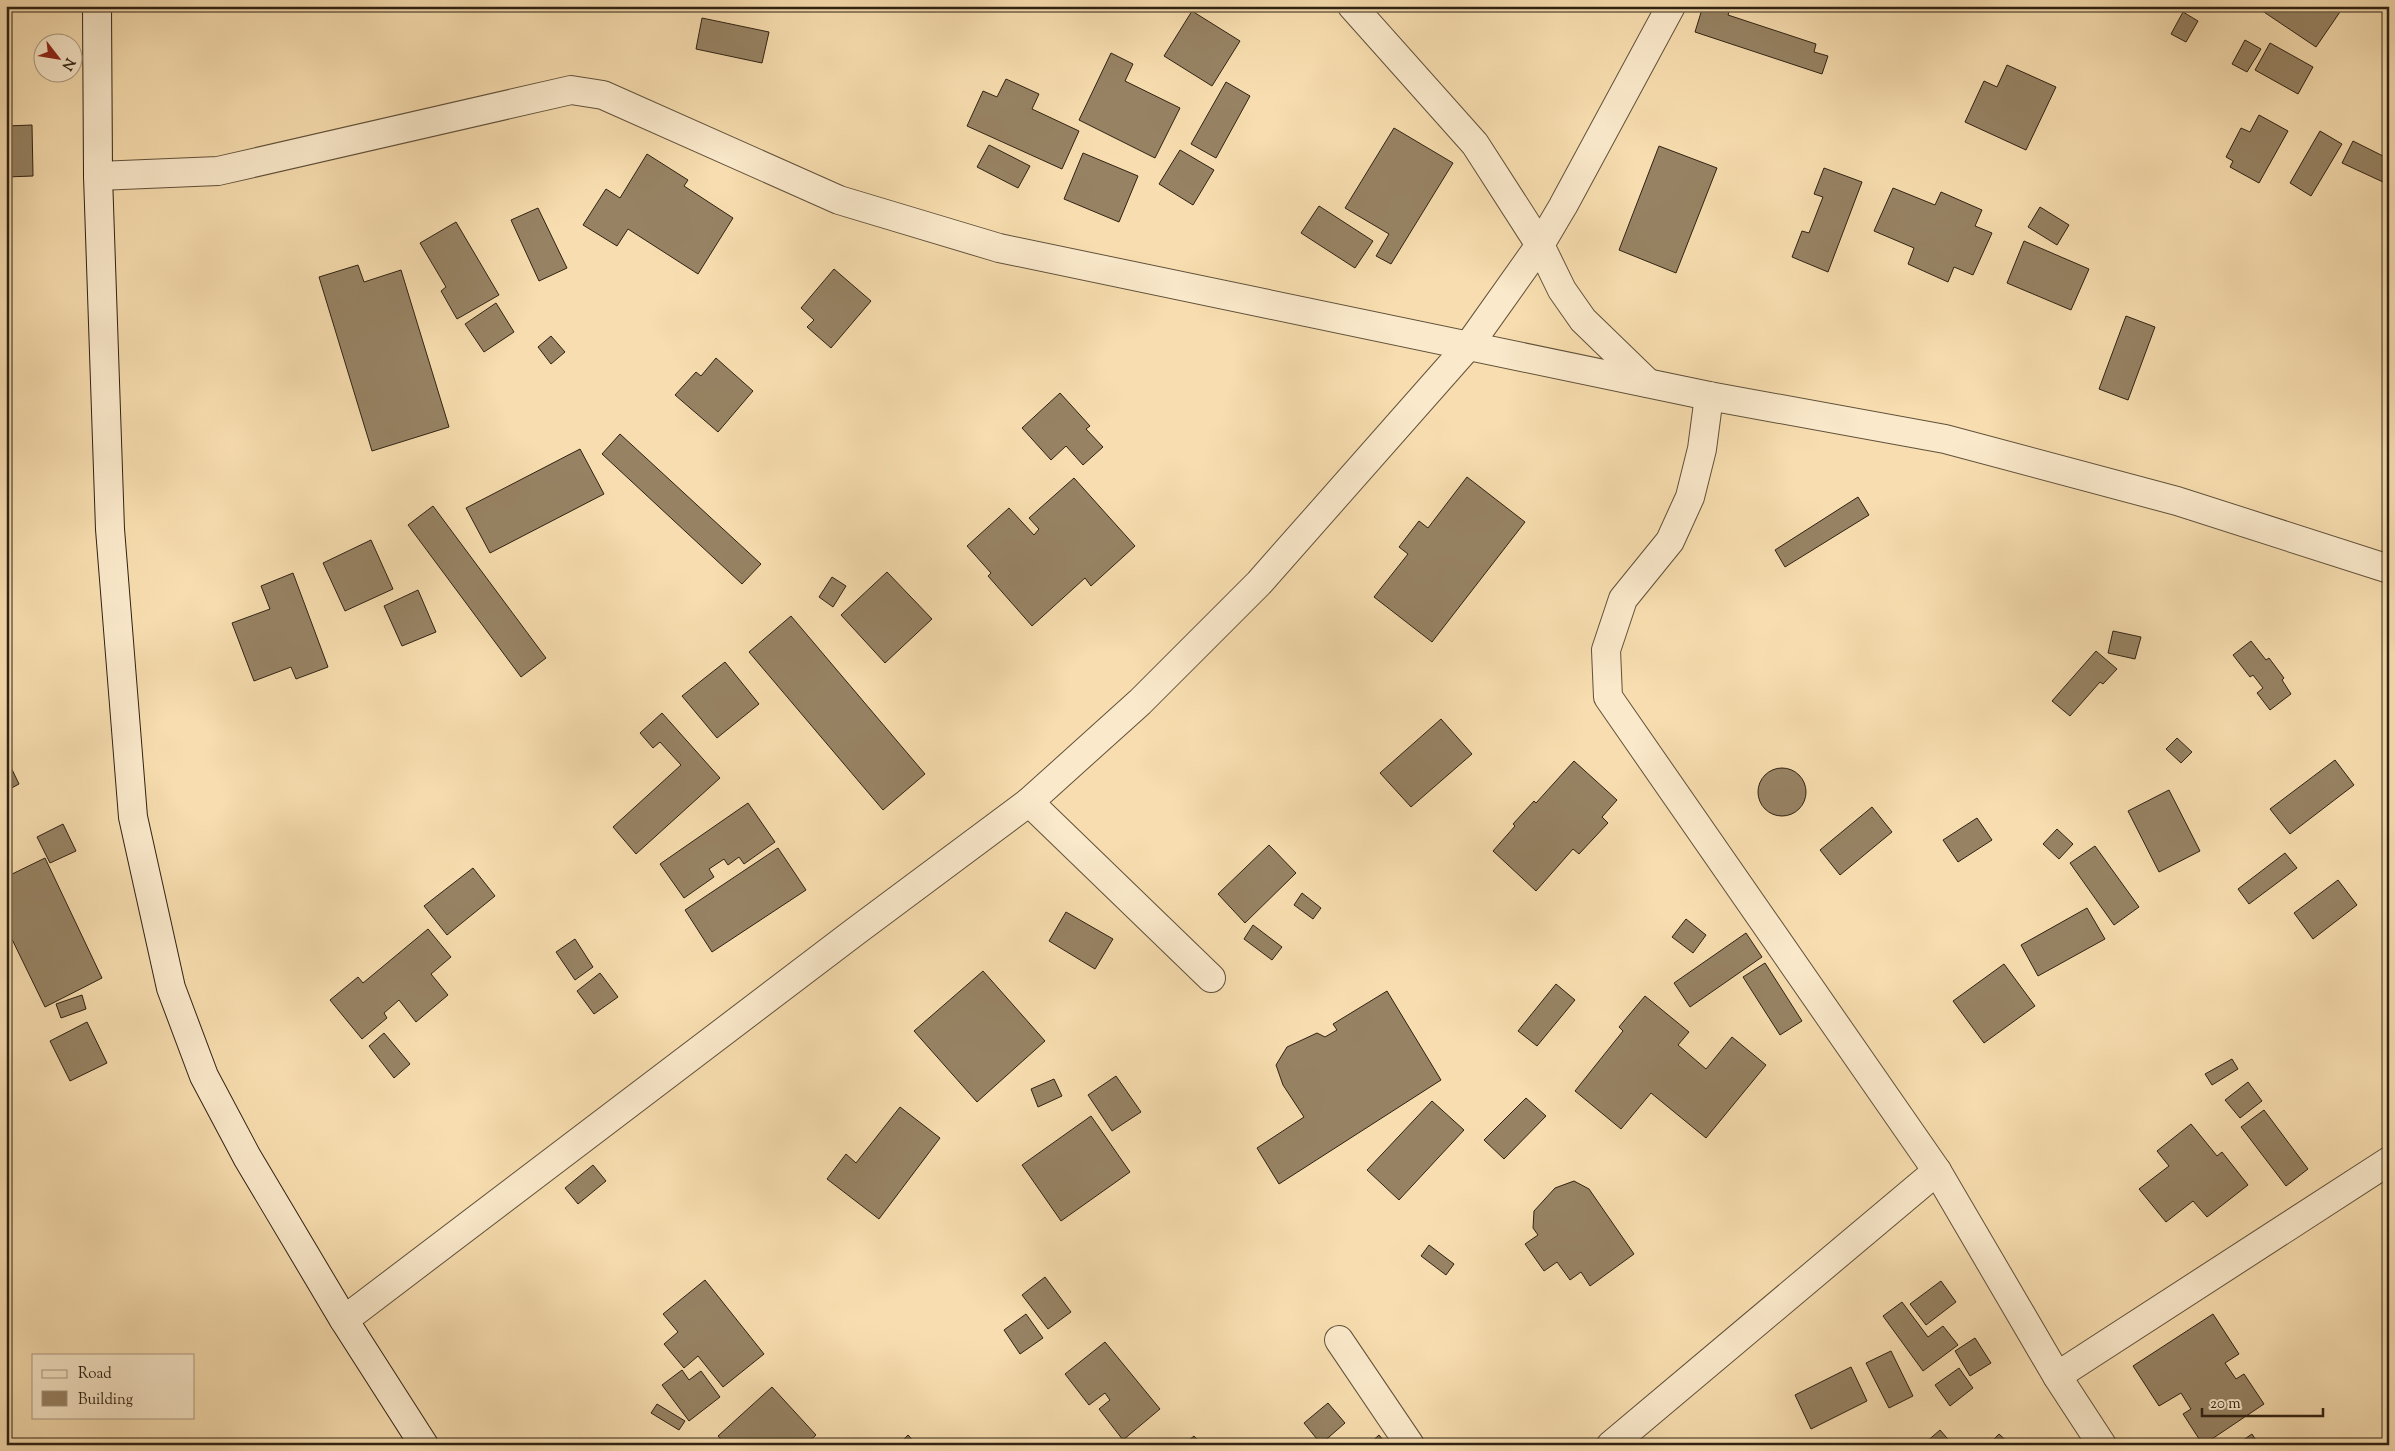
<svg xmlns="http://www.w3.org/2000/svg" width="2395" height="1451" font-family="'Sorts Mill Goudy',serif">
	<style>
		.building { fill: #978364; stroke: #2f2213 }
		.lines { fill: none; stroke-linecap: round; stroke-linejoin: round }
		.street-casing { stroke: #61513a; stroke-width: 30 }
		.secondary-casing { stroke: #2f2213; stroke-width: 30 }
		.street { stroke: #fae9cb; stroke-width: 28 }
		.secondary { stroke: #fae9cb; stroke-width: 28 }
	</style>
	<rect width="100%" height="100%" fill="#f7ddaf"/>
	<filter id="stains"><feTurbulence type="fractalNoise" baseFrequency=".004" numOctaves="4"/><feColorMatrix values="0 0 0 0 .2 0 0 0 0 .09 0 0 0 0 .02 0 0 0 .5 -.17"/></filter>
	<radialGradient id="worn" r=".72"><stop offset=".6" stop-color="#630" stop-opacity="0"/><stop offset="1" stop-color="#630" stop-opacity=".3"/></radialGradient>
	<!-- building -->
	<g class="building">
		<path d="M1703,6H1731L1728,15L1816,44L1814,52L1828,56L1822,74L1695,32Z"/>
		<path d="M2255,6H2344L2316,47Z"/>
		<path d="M1192,11L1240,41L1212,86L1164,56Z"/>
		<path d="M2183,12L2198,21L2186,42L2171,34Z"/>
		<path d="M702,18L769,32L762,63L696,49Z"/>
		<path d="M2245,40L2261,49L2247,72L2232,64Z"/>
		<path d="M2270,43L2313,67L2298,94L2255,70Z"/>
		<path d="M1111,53L1133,64L1125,81L1180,108L1155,158L1079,120Z"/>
		<path d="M2007,65L2056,87L2026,150L1965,122L1984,81L1997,87Z"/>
		<path d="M1006,79L1039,94L1032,109L1079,131L1062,169L967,126L983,91L997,97Z"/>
		<path d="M1226,82L1250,96L1216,158L1191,144Z"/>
		<path d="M2259,115L2288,131L2259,183L2230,167L2233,161L2226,157L2241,128L2250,132Z"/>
		<path d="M32,125L33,176L6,177V126Z"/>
		<path d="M1394,128L1453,163L1391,264L1376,256L1389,234L1345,208Z"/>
		<path d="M2320,131L2342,144L2311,196L2290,183Z"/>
		<path d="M2353,141L2389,159V170L2383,182L2342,163Z"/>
		<path d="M989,145L1030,166L1018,188L977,167Z"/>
		<path d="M1659,146L1717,168L1676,273L1619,250Z"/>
		<path d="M1180,150L1214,170L1193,205L1159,184Z"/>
		<path d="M1083,153L1138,176L1119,222L1064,199Z"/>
		<path d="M647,154L688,180L684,186L733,218L698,274L628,229L617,246L583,225L606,189L620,198Z"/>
		<path d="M1824,168L1862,182L1828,272L1792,257L1802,231L1809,233L1823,197L1814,194Z"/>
		<path d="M1893,188L1935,205L1941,192L1982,210L1975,226L1992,233L1973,275L1954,267L1948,282L1908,264L1914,248L1874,231Z"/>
		<path d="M1319,206L1373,241L1355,268L1301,233Z"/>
		<path d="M2040,207L2069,225L2057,245L2028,227Z"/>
		<path d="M538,208L567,268L539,281L511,220Z"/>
		<path d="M456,222L499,295L457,319L441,291L446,287L420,243Z"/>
		<path d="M2024,241L2089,269L2071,310L2007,283Z"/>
		<path d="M358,265L364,282L401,270L449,427L372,451L319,277Z"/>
		<path d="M834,269L871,301L831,348L807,327L814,320L801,308Z"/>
		<path d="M496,303L514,332L484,352L465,324Z"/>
		<path d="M2126,316L2155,327L2128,400L2099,389Z"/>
		<path d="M551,336L565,352L551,364L538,347Z"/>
		<path d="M716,358L753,391L718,432L675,395L696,372L701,376Z"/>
		<path d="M1060,393L1090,426L1086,429L1103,447L1083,465L1066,446L1051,460L1022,428Z"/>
		<path d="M620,434L761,564L742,584L602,454Z"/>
		<path d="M580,449L604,494L490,553L466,508Z"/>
		<path d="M1467,477L1525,522L1432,642L1374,597L1408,554L1399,547L1419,521L1428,528Z"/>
		<path d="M1074,478L1135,546L1091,586L1085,578L1032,626L988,576L991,573L967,546L1009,508L1034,535L1039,529L1029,518Z"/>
		<path d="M1858,497L1869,515L1785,567L1775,550Z"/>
		<path d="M433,506L546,658L521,677L408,525Z"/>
		<path d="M371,540L393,589L345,611L323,563Z"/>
		<path d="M887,572L932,619L885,663L841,615Z"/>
		<path d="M293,573L328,667L296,679L291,667L254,681L232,623L270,609L261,586Z"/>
		<path d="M832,577L846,586L833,607L819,597Z"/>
		<path d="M418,590L436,632L402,646L384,606Z"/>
		<path d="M791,616L925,774L883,810L749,652Z"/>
		<path d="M2113,631L2141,637L2135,659L2108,653Z"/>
		<path d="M2251,641L2266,660L2269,658L2284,678L2282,680L2291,694L2270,710L2257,693L2263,688L2253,675L2250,677L2233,655Z"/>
		<path d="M2096,651L2117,669L2103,684L2100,682L2070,716L2052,701Z"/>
		<path d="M725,662L759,704L717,738L682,696Z"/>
		<path d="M662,713L720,778L636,854L613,827L681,765L660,742L653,748L640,733Z"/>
		<path d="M1441,719L1472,754L1411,807L1380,773Z"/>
		<path d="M2177,738L2192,752L2181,763L2166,749Z"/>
		<path d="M7,759L19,784L6,791V760Z"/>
		<path d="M2335,760L2354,785L2290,834L2270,809Z"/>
		<path d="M1574,761L1617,800L1602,817L1608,823L1579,854L1573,849L1536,891L1493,851L1515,826L1513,824L1534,801L1536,803Z"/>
		<circle cx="1782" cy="792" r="24"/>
		<path d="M2169,790L2200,851L2159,872L2128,811Z"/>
		<path d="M748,803L775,842L744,864L739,857L728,865L724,859L709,869L714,877L684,898L660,864Z"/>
		<path d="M1872,807L1892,832L1840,875L1820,850Z"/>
		<path d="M1977,818L1992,840L1958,862L1943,840Z"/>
		<path d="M63,824L76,851L50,863L37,837Z"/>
		<path d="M2057,829L2073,844L2059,859L2043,844Z"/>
		<path d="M1269,845L1296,873L1245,923L1218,894Z"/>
		<path d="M2095,846L2139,907L2114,925L2070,863Z"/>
		<path d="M778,848L806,890L712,952L685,910Z"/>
		<path d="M2285,853L2297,868L2249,904L2238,889Z"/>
		<path d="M45,858L102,978L45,1007L6,927V877Z"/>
		<path d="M473,868L495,896L447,935L424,906Z"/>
		<path d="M2338,880L2357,905L2313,939L2294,913Z"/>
		<path d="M1302,893L1321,908L1313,919L1294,905Z"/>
		<path d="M2087,908L2105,939L2038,976L2021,945Z"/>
		<path d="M1066,912L1113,939L1095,969L1049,941Z"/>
		<path d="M1686,919L1706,935L1693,953L1672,937Z"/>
		<path d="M1253,925L1282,947L1272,960L1244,939Z"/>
		<path d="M428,929L451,957L431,974L448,995L416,1022L399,1000L384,1013L387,1018L362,1039L330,1000L358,977L363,983Z"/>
		<path d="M1746,933L1762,957L1690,1007L1674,983Z"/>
		<path d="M575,939L593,967L575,980L556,952Z"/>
		<path d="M1765,963L1802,1021L1780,1035L1743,977Z"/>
		<path d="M2004,964L2035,1006L1984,1043L1953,1001Z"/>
		<path d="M983,971L1045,1041L977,1102L914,1031Z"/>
		<path d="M600,973L618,997L594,1014L577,991Z"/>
		<path d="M1556,984L1575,1000L1537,1046L1518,1031Z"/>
		<path d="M1387,991L1441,1080L1279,1184L1257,1148L1304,1117L1283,1085L1276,1065L1287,1047L1317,1033L1325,1037L1337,1030L1333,1024Z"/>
		<path d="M82,995L86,1009L61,1018L56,1004Z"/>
		<path d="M1645,996L1689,1032L1678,1045L1706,1069L1732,1037L1766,1065L1706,1138L1651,1093L1621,1129L1575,1091L1623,1031L1619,1027Z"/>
		<path d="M87,1022L107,1063L70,1081L50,1041Z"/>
		<path d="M384,1033L410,1064L394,1078L369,1046Z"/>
		<path d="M2232,1059L2238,1069L2212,1085L2205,1074Z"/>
		<path d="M1116,1076L1141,1112L1112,1131L1088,1095Z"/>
		<path d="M1054,1079L1062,1096L1038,1107L1031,1089Z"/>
		<path d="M2248,1082L2262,1101L2240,1118L2225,1100Z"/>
		<path d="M1526,1098L1546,1116L1504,1159L1484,1140Z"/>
		<path d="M1432,1101L1464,1130L1399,1200L1367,1170Z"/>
		<path d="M900,1107L940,1138L879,1219L827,1179L846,1154L856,1163Z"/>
		<path d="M2264,1110L2308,1169L2286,1186L2241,1127Z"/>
		<path d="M1091,1116L1130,1172L1061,1221L1022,1165Z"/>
		<path d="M2191,1124L2217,1156L2222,1152L2248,1185L2207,1217L2193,1201L2166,1222L2139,1189L2169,1166L2157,1151Z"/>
		<path d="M593,1165L606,1181L578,1204L565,1188Z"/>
		<path d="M1574,1181L1589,1189L1634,1254L1590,1286L1581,1272L1570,1280L1557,1262L1544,1271L1525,1244L1538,1235L1533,1228L1534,1211L1555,1188Z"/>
		<path d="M1429,1245L1454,1264L1446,1275L1421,1256Z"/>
		<path d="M1045,1277L1071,1312L1048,1329L1022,1295Z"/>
		<path d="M705,1280L764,1354L723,1387L698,1356L684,1368L664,1344L678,1332L663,1314Z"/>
		<path d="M1941,1281L1956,1302L1926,1325L1910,1304Z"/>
		<path d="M1902,1302L1928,1337L1943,1326L1958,1345L1923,1371L1883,1316Z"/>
		<path d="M1026,1314L1043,1338L1020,1354L1004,1330Z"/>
		<path d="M2213,1314L2239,1354L2225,1363L2236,1379L2244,1374L2264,1404L2203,1445L2183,1414L2191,1409L2181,1393L2159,1406L2133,1366Z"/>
		<path d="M1975,1338L1991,1363L1970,1376L1955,1351Z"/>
		<path d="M1105,1342L1160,1409L1123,1440L1099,1409L1110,1400L1105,1393L1089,1405L1065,1374Z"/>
		<path d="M1891,1351L1913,1396L1889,1408L1866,1363Z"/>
		<path d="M1851,1367L1867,1401L1811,1429L1795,1395Z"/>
		<path d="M1959,1368L1973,1388L1950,1406L1935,1385Z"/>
		<path d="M682,1370L689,1380L701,1371L720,1397L689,1421L662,1385Z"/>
		<path d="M772,1387L816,1435L805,1445H726L718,1436Z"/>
		<path d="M1328,1403L1345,1423L1321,1444L1304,1423Z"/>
		<path d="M657,1404L685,1421L679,1430L651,1413Z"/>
		<path d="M1940,1430L1953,1445H1926L1925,1443Z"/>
		<path d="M1999,1434L2011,1445H1988Z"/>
		<path d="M2252,1434L2259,1445H2236Z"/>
		<path d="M908,1435L917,1445H898Z"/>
		<path d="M1379,1435L1387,1445H1368Z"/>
		<path d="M1194,1436L1202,1445H1183Z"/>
	</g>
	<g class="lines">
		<!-- street casing -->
		<g class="street-casing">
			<g id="street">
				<path d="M1352,6L1475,144L1540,245L1562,290L1583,320L1648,383"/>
				<path d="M98,176L218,171L571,90L603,95L839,200L999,248L1709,396L1945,439L2177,501L2389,569"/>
				<path d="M1709,396L1702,449L1690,497L1670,541L1623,599L1606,650L1608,697L1937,1171L2057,1376L2102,1445"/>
				<path d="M1029,802L1140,702L1259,583L1469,345L1540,245L1563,206L1671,6"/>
				<path d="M344,1320L856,931L1029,802L1211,978"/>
				<path d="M1339,1340L1410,1445"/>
				<path d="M2057,1376L2389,1161"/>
				<path d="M1611,1445L1937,1171"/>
			</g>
		</g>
		<!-- secondary casing -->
		<g class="secondary-casing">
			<path id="secondary" d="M97,6L98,176L110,529L133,817L171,988L204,1076L247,1157L344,1320L424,1445"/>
		</g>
		<!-- street -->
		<use href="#street" class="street"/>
		<!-- secondary -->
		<use href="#secondary" class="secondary"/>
	</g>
	<!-- margin -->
	<rect width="2395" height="1451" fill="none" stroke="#f7ddaf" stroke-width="25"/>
	<rect x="8" y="8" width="2380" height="1436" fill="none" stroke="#2f2213" stroke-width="2.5"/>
	<rect x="12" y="12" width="2370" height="1426" fill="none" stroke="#2f2213"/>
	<!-- legend -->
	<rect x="32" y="1354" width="162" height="65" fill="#fae9cb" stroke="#a99981"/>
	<rect x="42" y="1370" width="25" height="8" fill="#fae9cb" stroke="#a99981"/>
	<text x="78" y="1378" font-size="15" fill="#2f2213">Road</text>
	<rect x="42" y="1391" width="25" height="15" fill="#978364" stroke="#a99981"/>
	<text x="78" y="1404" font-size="15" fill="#2f2213">Building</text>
	<!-- north arrow -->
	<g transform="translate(58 58) rotate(121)"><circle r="24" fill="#fae9cb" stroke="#a99981"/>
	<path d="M0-4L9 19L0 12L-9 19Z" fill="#8f2418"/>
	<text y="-8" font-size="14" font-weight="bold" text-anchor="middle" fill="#2f2213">N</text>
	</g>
	<!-- scale -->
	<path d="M2202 1408v8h121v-8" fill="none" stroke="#2f2213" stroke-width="2.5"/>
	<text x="2210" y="1408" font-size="15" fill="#2f2213" stroke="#fae9cb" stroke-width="4" paint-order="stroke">20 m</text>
	<rect width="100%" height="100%" filter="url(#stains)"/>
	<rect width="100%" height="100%" fill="url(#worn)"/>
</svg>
